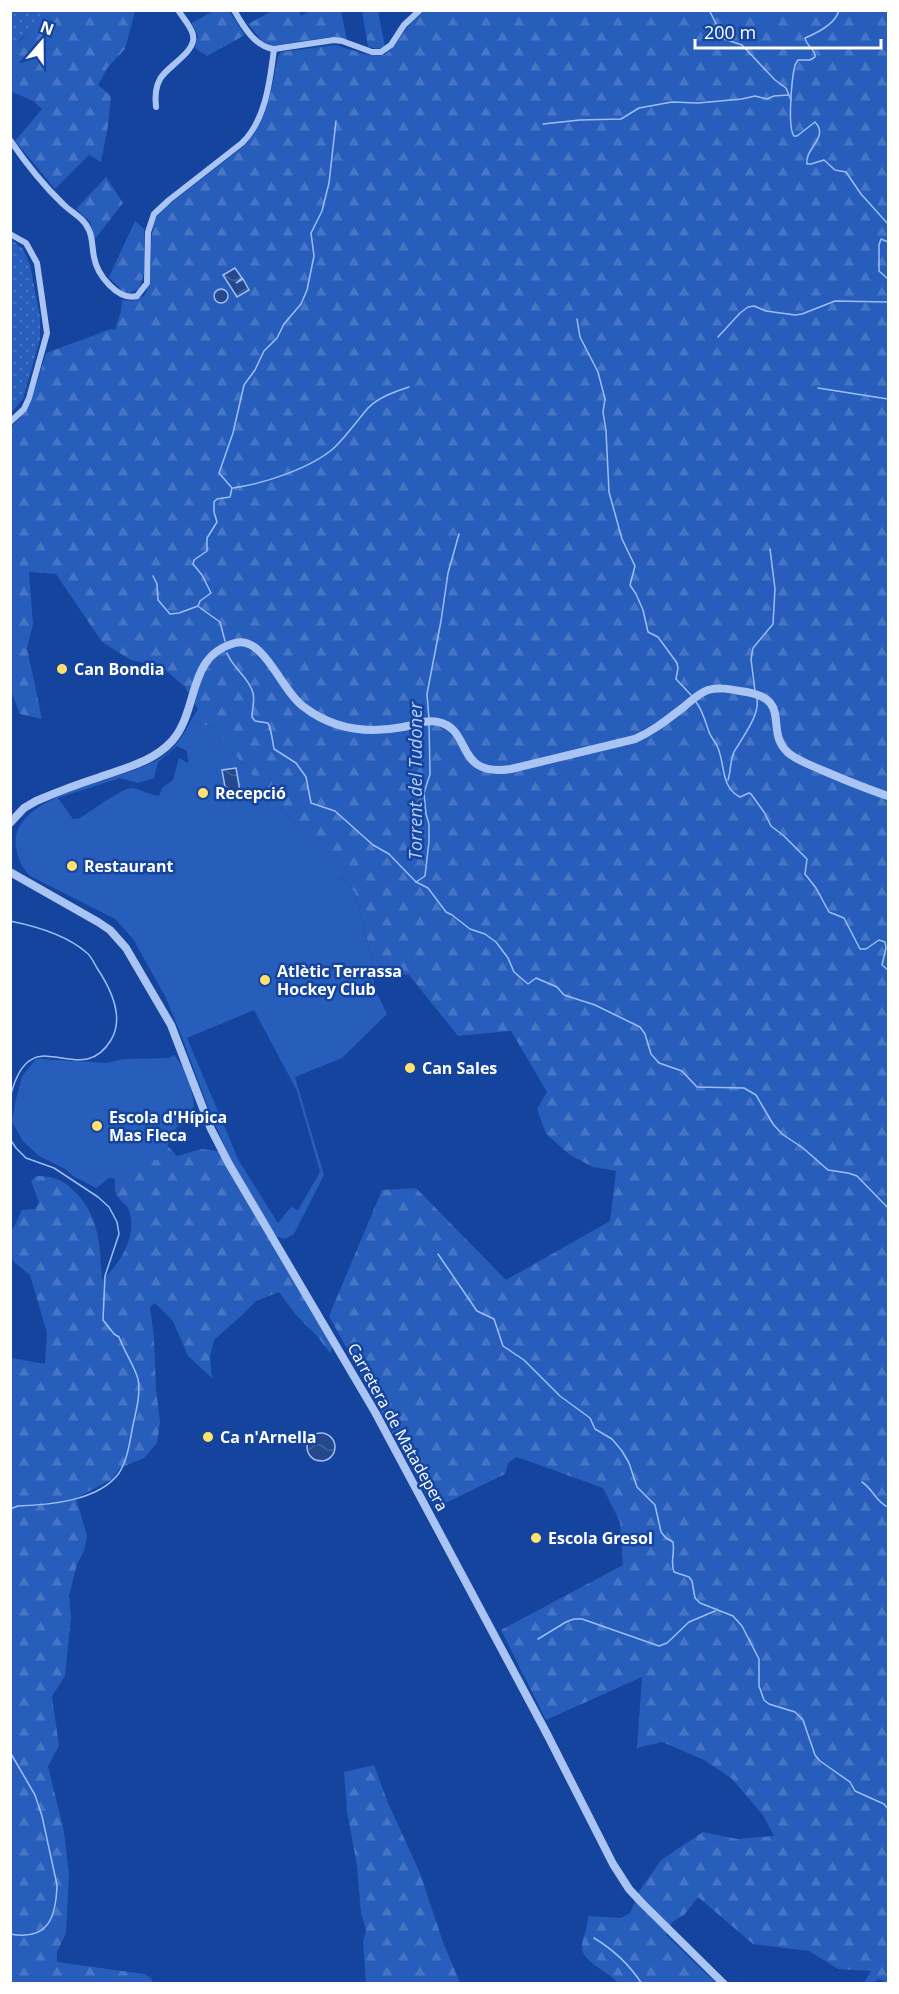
<svg xmlns="http://www.w3.org/2000/svg" width="899" height="1994" font-family="'Open Sans',sans-serif">
	<style>
		.grass { fill: url(#grass-dots) }
		.forest { fill: url(#forest-firs) }
		.green { fill: #275dbb; fill-rule: evenodd }
		.water { fill: url(#water-waves); stroke: #9cbef6; stroke-width: 1.5 }
		.lines { fill: none; stroke-linecap: round; stroke-linejoin: round }
		.stream { stroke: #9cbef6; stroke-width: 1.5 }
		.minor { stroke: #aac5f3; stroke-width: 6 }
		.tertiary { stroke: #aac5f3; stroke-width: 8 }
		.poi-dot { fill: #ffe16c; stroke: #14449d; stroke-width: 2 }
		.labels { text-anchor: middle; dominant-baseline: central; stroke-width: 5; stroke-linejoin: round; paint-order: stroke }
		.poi-label { font-size: 16px; font-weight: bold; fill: #fff; stroke: #14449d; text-anchor: start }
		.street-label { font-size: 16px; fill: #fff; stroke: #14449d }
		.water-label { font-size: 18px; font-style: italic; fill: #b7d0fa; stroke: #14449d }
	</style>
	<defs>
		<pattern id="grass-dots" width="8" height="8" patternUnits="userSpaceOnUse" patternTransform="scale(1.5)"><rect width="8" height="8" fill="#275dbb"/><path d="M2 2h.1M6 6h.1" fill="none" stroke="#4775c5" stroke-width="1.8" stroke-linecap="round"/></pattern>
		<pattern id="forest-firs" width="22" height="20" patternUnits="userSpaceOnUse" patternTransform="scale(1.5)"><rect width="22" height="20" fill="#275dbb"/><path d="M5 1l3.5 6h-7zM16 11l3.5 6h-7z" fill="#4775c5"/></pattern>
		<pattern id="water-waves" width="16" height="10" patternUnits="userSpaceOnUse" patternTransform="scale(1.5)"><rect width="16" height="10" fill="#24488b"/><path d="M0 5q4-4 8 0t8 0" fill="none" stroke="#45639c"/></pattern>
	</defs>
	<rect width="100%" height="100%" fill="#14449d"/>
	<!-- grass -->
	<g class="grass">
		<path d="M11,11H53L42,23L20,39L11,56Z"/>
		<path d="M11,239L23,249L30,265L40,317V339L23,399L11,413Z"/>
	</g>
	<!-- forest -->
	<g class="forest">
		<path d="M215,10L229,11L245,35L207,56L195,48L198,36L192,23Z"/>
		<path d="M53,11H135L125,49L108,67L98,85L111,96L108,126L101,162L89,155L55,189L15,141L42,109L33,101L10,91C10,81 8,67 10,57C14,40 41,24 53,11Z"/>
		<path d="M272,11H299L301,16L309,11H341L347,40L330,37L271,46L263,42L248,24Z"/>
		<path d="M362,11H378L385,46C380,50 374,48 368,47Z"/>
		<path d="M424,11H888V1983L878,1979L874,1983H864L871,1971L838,1969L809,1951L753,1944L698,1897L684,1915L672,1922L666,1935L716,1983H618C609,1971 580,1962 582,1945C583,1935 588,1929 588,1916L621,1918L630,1913L640,1890L661,1860L703,1832L737,1839L774,1836L763,1815L731,1778L704,1760L662,1742L637,1748L642,1677L546,1720L501,1630L623,1565L620,1522L603,1488L517,1457L508,1463L505,1474L448,1502L431,1504L329,1316L382,1190L416,1188L506,1280L610,1221L616,1171L593,1167L570,1155L546,1134L537,1109L547,1092L511,1031L458,1036L409,975L375,971L355,893L239,760L214,728L191,720L198,709L185,687L162,667L131,660L102,642L56,574L29,572L33,624L27,648L42,719L20,714L11,691V427C32,408 38,379 46,353L111,329L115,330L121,311L122,300L132,301L144,296C160,269 141,235 162,210L244,146C268,122 271,89 278,57L281,52L335,45L368,55H384L391,50L411,23Z"/>
		<path d="M106,177L123,203L95,239L90,222L76,209Z"/>
		<path d="M135,221L144,229V274L139,289L130,293L122,291L109,277Z"/>
		<path d="M36,1059L106,1063L146,1153L167,1145L177,1156L201,1149L218,1151L333,1346L330,1353L317,1336L296,1315L279,1292L256,1301L241,1316L214,1340L210,1357L212,1378L188,1356L173,1321L155,1303L150,1307L154,1338L156,1389L160,1422L157,1443L144,1458L120,1468L111,1480L76,1498L87,1536L84,1551L77,1564L69,1596L71,1617L65,1676L52,1696L59,1746L48,1766L64,1831L69,1875L66,1933L57,1952V1962L144,1974L151,1978L153,1983H11L10,1363L12,1358L45,1364L47,1333L30,1275L14,1262L11,1256V1233L22,1210L35,1209L39,1202L31,1181L36,1176C56,1176 65,1181 78,1195C100,1219 100,1249 102,1280C121,1263 139,1234 128,1208C125,1203 118,1199 116,1194C114,1190 115,1183 115,1179L39,1156L23,1141L12,1121L16,1099L22,1077Z"/>
		<path d="M374,1765L388,1803L420,1873L443,1942L460,1983H366L363,1942L366,1930L361,1913L357,1866L347,1811L344,1772Z"/>
	</g>
	<!-- green -->
	<g class="green">
		<path d="M191,720L214,728L239,760L355,893L375,971L373,985L387,1014L342,1058L295,1077L324,1175L294,1234L285,1239L275,1236L231,1161L210,1112L178,1027L165,996L133,939L115,919L30,876C22,868 18,859 16,848C9,803 87,787 117,776C130,772 143,767 155,761C173,752 183,737 191,720ZM177,746L187,751L188,763L179,758L173,780L162,788L159,796C149,795 139,788 131,788C123,788 89,812 80,818L73,819L58,798L120,778L138,783L154,778L158,762ZM254,1010L297,1091L320,1172L298,1210L291,1207L278,1223L239,1161L187,1038Z"/>
		<path d="M174,1055C186,1068 193,1090 194,1107C183,1115 164,1144 165,1158L162,1160H152C142,1170 132,1167 120,1171C114,1173 102,1184 96,1188L73,1176L65,1169L39,1156L23,1141L12,1121L22,1077L36,1059L106,1063L123,1059L169,1058Z"/>
	</g>
	<!-- water -->
	<g class="water">
		<path d="M235,268L242,278L236,283L243,279L249,290L237,297L223,275Z"/>
		<circle cx="221" cy="296" r="7"/>
		<path d="M236,768L240,791L226,793L222,770Z"/>
		<circle cx="321" cy="1447" r="14"/>
	</g>
	<g class="lines">
		<!-- stream -->
		<g class="stream">
			<path d="M709,10L724,39L742,45L775,80L786,88L791,100"/>
			<path d="M839,10C836,24 817,33 805,38C806,46 816,49 815,57L810,60H798L795,65C792,77 787,127 794,136H797L815,122C830,137 804,149 807,164H811L824,160L835,170L846,172L861,194L888,224"/>
			<path d="M543,124L580,120L621,119L639,108L672,102L698,103L742,99L755,96L767,99L774,96L788,95"/>
			<path d="M888,242L881,239L879,245V271L888,279"/>
			<path d="M577,319L580,337L598,372L605,399L603,412L606,431L609,492L622,539L635,566L630,585L636,594L643,610L648,632L658,637L677,663L678,668L676,679L691,695"/>
			<path d="M718,337L740,313L748,307L754,306L766,311L795,315L802,314L835,301L888,302"/>
			<path d="M818,388L888,399"/>
			<path d="M233,488C263,484 312,468 335,447C347,435 357,421 368,408C379,397 394,392 409,387"/>
			<path d="M153,576L157,584L158,600L170,614L179,613L198,606L200,601L211,593L202,575L193,564L194,560L207,551V538L217,522L214,512V502L217,499L230,497L232,488L219,473L233,433L244,385L255,370L264,351L277,338L284,324L301,304L307,290L314,256L311,233L322,211L329,183L336,121"/>
			<path d="M199,607L220,622L225,641"/>
			<path d="M227,653C233,669 249,677 253,693C255,702 252,709 252,717L255,721L268,723C271,728 273,743 274,749L296,763L306,777L311,803L335,811L373,845L389,854L416,882L428,888L446,912L452,915L470,929L485,934L496,942L508,958L514,972L528,984L536,978L557,987L564,995L595,1005L640,1027L645,1034L651,1054L659,1063L682,1071L697,1087L744,1088L756,1095L773,1124L782,1134L803,1148L828,1170L848,1173L857,1176L888,1208"/>
			<path d="M755,691L751,659L753,648L773,624L775,589L770,549"/>
			<path d="M696,702C703,711 705,721 709,732C711,738 716,742 718,748C725,765 721,788 740,797L749,793L751,794L764,812L771,826L784,836L807,859L805,874L816,888L829,912L844,918L860,949H866L879,940L885,942L886,948L882,965L888,970"/>
			<path d="M429,719L427,694L441,621L448,573L459,534"/>
			<path d="M728,780C731,771 730,761 734,752C742,738 760,715 757,699"/>
			<path d="M416,882L425,876L429,841V824L426,814L424,793L430,774L429,723"/>
			<path d="M10,921C35,926 68,936 87,953C91,956 94,963 97,968C111,989 125,1017 111,1040C79,1093 30,1013 10,1098"/>
			<path d="M10,1139L16,1148L26,1158L54,1168L98,1197L109,1207L117,1222L119,1234L105,1276L103,1320L114,1334L119,1337C124,1351 134,1365 138,1379C141,1393 136,1411 133,1425C130,1440 128,1459 119,1473C99,1501 49,1505 18,1506L10,1509"/>
			<path d="M438,1254L477,1311L494,1319L503,1346L524,1360L560,1396L590,1418L595,1429L612,1439L622,1451L629,1463L637,1487L655,1505L661,1532L666,1538L673,1542C675,1553 670,1562 674,1572L689,1577L692,1581L695,1598L700,1603L733,1616L742,1626L759,1659V1686L764,1700L769,1704L795,1712L803,1720L815,1755L820,1761L850,1782L855,1791L884,1804L888,1809"/>
			<path d="M862,1482C873,1489 876,1502 888,1507"/>
			<path d="M538,1639L566,1622L574,1619H582L659,1646L667,1643L689,1622L715,1611"/>
			<path d="M10,1752L35,1795L42,1816L57,1885C56,1918 48,1941 10,1934"/>
			<path d="M594,1938C614,1950 629,1964 642,1984"/>
		</g>
		<!-- minor -->
		<g class="minor">
			<path d="M234,10C243,26 255,47 274,49L334,40L342,41L372,52H381L391,45L404,25L420,10"/>
			<path d="M156,107C155,98 155,88 160,79C167,66 197,52 193,35C191,26 183,18 178,10"/>
			<path d="M10,140C25,162 44,186 63,204C72,213 84,218 89,230C93,239 92,248 94,257C97,275 118,301 137,296L147,283L148,232L154,214L169,200L242,143C266,120 270,80 274,49"/>
			<path d="M10,234L26,243L37,263L47,333L29,398L24,409L10,422"/>
		</g>
		<!-- tertiary -->
		<g class="tertiary">
			<path d="M10,823L24,808L36,801C57,792 78,784 100,777C125,768 153,762 172,741C200,709 186,656 235,643C264,635 281,691 304,707C334,730 367,734 403,727C413,725 427,719 438,722C473,729 454,778 511,769L635,739C654,731 669,718 685,706C692,700 699,693 708,690C718,687 729,689 740,691C798,698 760,732 791,755C801,762 813,766 824,771C845,780 867,789 888,796"/>
			<path d="M10,872L98,922L110,930L126,948L171,1025L211,1129L229,1164L375,1412L547,1734L613,1864L629,1889L642,1903L724,1984"/>
		</g>
	</g>
	<!-- markers -->
	<g class="poi-dot">
		<circle cx="62" cy="669" r="6"/>
		<circle cx="203" cy="793" r="6"/>
		<circle cx="72" cy="866" r="6"/>
		<circle cx="265" cy="980" r="6"/>
		<circle cx="410" cy="1068" r="6"/>
		<circle cx="97" cy="1126" r="6"/>
		<circle cx="208" cy="1437" r="6"/>
		<circle cx="536" cy="1538" r="6"/>
	</g>
	<g class="labels">
		<!-- poi labels -->
		<g class="poi-label">
			<text x="74" y="669">Can Bondia</text>
			<text x="215" y="793">Recepció</text>
			<text x="84" y="866">Restaurant</text>
			<text x="277" y="971">Atlètic Terrassa<tspan x="277" dy="18">Hockey Club</tspan></text>
			<text x="422" y="1068">Can Sales</text>
			<text x="109" y="1117">Escola d'Hípica<tspan x="109" dy="18">Mas Fleca</tspan></text>
			<text x="220" y="1437">Ca n'Arnella</text>
			<text x="548" y="1538">Escola Gresol</text>
		</g>
		<!-- street labels -->
		<g class="street-label">
			<text transform="translate(398 1427) rotate(61)">Carretera de Matadepera</text>
		</g>
		<!-- water labels -->
		<g class="water-label">
			<text transform="translate(415 781) rotate(-90)">Torrent del Tudoner</text>
		</g>
	</g>
	<!-- border -->
	<rect width="899" height="1994" fill="none" stroke="#ffffff" stroke-width="24"/>
	<!-- north arrow -->
	<g transform="translate(42 42) rotate(20)" stroke="#14449d" stroke-width="4.5" paint-order="stroke">
	<path d="M0-4.5L10 22L0 15L-10 22Z" fill="#ffffff"/>
	<text y="-9" font-size="16" font-weight="bold" text-anchor="middle" fill="#ffffff">N</text>
	</g>
	<!-- scale -->
	<path d="M695 39v9h186v-9" fill="none" stroke="#ffffff" stroke-width="3"/>
	<text x="704" y="39" font-size="18" fill="#ffffff" stroke="#14449d" stroke-width="4.5" paint-order="stroke">200 m</text>
</svg>
